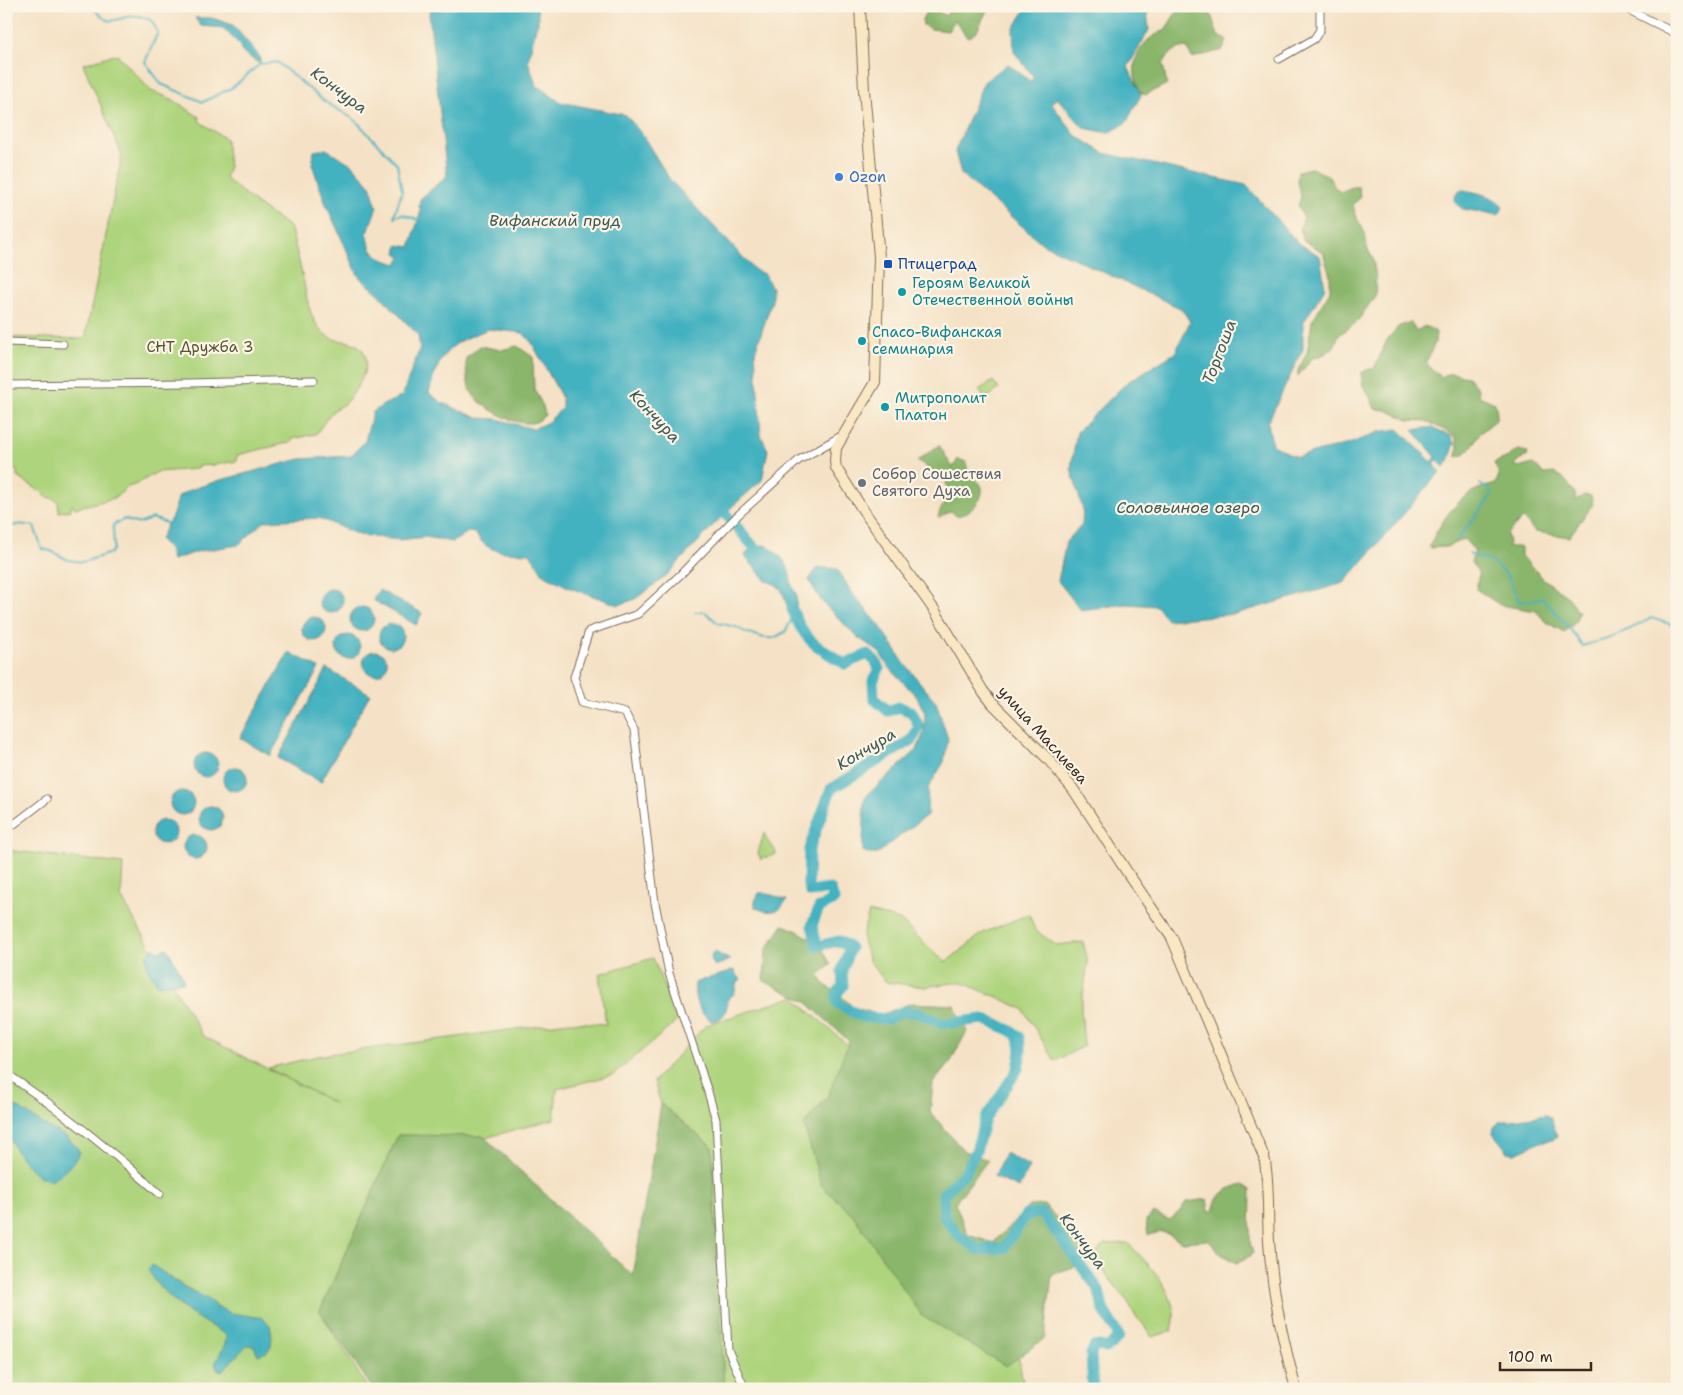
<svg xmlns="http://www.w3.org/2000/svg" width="1683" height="1395" font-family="'Shantell Sans',sans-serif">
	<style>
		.green { fill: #aed47d; stroke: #747f4e }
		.forest { fill: #8ab66c; stroke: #627045 }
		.water { fill: #43b1c0; stroke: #3f6e6f; fill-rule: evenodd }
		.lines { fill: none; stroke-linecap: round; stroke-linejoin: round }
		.stream { stroke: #43b1c0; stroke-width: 2 }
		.river { stroke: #43b1c0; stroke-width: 11 }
		.street-casing { stroke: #7c6a59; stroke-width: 9 }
		.secondary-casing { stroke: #7c6a59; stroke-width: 12 }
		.street { stroke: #fff; stroke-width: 7 }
		.secondary { stroke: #fae7c3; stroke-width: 10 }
		.shop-dot { fill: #3f7fe0; stroke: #fcf5e5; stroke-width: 2 }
		.transit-dot { fill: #1a4fb4; stroke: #fcf5e5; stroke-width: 2 }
		.culture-dot { fill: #0f9aa8; stroke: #fcf5e5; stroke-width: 2 }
		.worship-dot { fill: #6b7280; stroke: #fcf5e5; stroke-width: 2 }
		.labels { text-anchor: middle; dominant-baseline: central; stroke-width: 4.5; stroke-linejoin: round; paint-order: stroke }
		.shop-label { font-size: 15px; fill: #366cbe; stroke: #fcf5e5; text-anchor: start }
		.transit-label { font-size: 15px; fill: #164399; stroke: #fcf5e5; text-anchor: start }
		.culture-label { font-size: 15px; fill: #0d838f; stroke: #fcf5e5; text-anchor: start }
		.park-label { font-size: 15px; fill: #585436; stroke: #fcf5e5 }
		.worship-label { font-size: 15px; fill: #5b616d; stroke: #fcf5e5; text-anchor: start }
		.street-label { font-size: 15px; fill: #3b2a1e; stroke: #fcf5e5 }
		.water-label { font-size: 16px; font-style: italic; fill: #3e5957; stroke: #fcf5e5 }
	</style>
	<rect width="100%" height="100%" fill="#fcf5e5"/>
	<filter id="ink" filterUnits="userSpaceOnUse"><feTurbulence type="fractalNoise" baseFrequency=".02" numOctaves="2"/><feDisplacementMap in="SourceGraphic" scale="10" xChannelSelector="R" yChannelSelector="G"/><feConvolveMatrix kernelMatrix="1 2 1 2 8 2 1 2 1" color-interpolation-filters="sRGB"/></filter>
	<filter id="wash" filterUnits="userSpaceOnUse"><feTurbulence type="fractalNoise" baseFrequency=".0096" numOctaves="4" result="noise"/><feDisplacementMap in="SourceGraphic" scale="20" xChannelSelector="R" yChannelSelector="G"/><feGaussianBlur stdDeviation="1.12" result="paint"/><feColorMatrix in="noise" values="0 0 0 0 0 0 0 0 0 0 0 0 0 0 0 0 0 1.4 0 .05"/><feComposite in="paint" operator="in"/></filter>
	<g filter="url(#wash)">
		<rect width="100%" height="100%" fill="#f5e2c6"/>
		<!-- green -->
		<g class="green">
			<path d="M112,55L119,56L151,91L172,99L199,117L200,122L226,139L229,167L225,178L258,205L290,227C295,244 299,262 303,279C307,296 308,315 320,329C333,346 348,337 360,347C376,361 356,393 344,404C341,406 337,408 334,410C327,417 322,426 316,434L292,439V442L237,455V461L214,465L197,466V469L157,472L137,484L128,487L115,498L75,508L73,505L71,506V510L59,512L58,502L54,499L45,496L40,491L16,476L18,472L11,468L12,464L6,463V337L85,339L122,155L83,64Z"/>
			<path d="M993,381L999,389L985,399L979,390Z"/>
			<path d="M764,833C767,844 774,845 776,854L761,859L758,853Z"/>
			<path d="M6,850L123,864L121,897L203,1036L334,1103L268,1068L322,1055L569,1022L606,1024L599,974L653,958L677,1021L613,1075L557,1089L554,1119L485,1138L398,1135L320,1311L368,1389H6Z"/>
			<path d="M869,912L900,920L938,956L946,962L983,933L1029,914L1035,930L1056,945L1083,942L1088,962L1081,1008L1084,1046L1055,1061L1023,1009L995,996L960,982L925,987L886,982L869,961L862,936Z"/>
			<path d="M793,997L851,1048L1018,1354L1024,1389H724L712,1147L661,1104L654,1081L706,1025Z"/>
			<path d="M1128,1243C1147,1263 1169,1283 1174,1312C1175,1318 1173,1325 1172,1331L1152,1337L1143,1324L1136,1317L1128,1302L1105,1273L1096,1254L1104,1244Z"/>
		</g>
		<!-- forest -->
		<g class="forest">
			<path d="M950,6H989L977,31L970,37L966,36L955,20L948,31L931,29L923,25L922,19L928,9H931L947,16Z"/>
			<path d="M1209,8L1218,36L1227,40L1223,50L1192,58L1187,47C1174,48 1169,54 1163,64L1167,84L1145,95L1139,91C1132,71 1132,57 1148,40C1153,36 1159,33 1164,30C1170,25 1172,15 1179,11C1184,7 1188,10 1194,11C1199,11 1205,9 1209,8Z"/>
			<path d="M1311,168L1329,176L1334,186L1340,192L1352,187H1359L1360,198L1353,204L1355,215L1365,233L1367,248L1373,259L1376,278L1375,296L1357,322L1339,335L1334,347L1325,354L1311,359L1298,376V370L1307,353L1312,321L1330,291V276L1323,252L1303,240L1300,227L1304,218L1298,206L1301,197L1297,182L1298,171Z"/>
			<path d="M1410,322L1416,331L1425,326L1436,332L1435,343L1426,362L1429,367L1442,377C1453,369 1456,376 1468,377L1478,389L1479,396L1495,403L1497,413L1496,420L1479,434L1473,445L1465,454L1457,457L1458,446L1456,438L1450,433L1426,421L1409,420L1386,410L1375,409L1370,397L1363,386L1361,373L1369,369H1374L1387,340L1398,327Z"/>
			<path d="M480,346L501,350L517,346L533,357L534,389L543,406L545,415C543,417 539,421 536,422C519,428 484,409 474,396C466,385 466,371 466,358Z"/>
			<path d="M939,445L953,468L958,459L966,462C967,469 969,474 975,479C976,480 980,483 981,485C987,499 968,515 956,516L951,511L938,518C940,508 943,504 952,500L945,480L929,472L925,465L917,461Z"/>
			<path d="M1518,450L1527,452L1528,456L1518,460L1515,466L1522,467L1533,464L1544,474L1554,473L1565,480L1575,493L1576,501L1584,495L1591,496L1593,504L1569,537L1535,532L1523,518L1507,534L1509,543L1507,547H1521V556L1546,581L1569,598L1579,612L1575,623L1564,632L1546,622L1536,611L1500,605L1476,589L1479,574L1471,562L1475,551L1464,539L1446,547L1429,548C1437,528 1453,502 1474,491C1481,487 1489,486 1496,484L1499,474L1494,463L1508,457Z"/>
			<path d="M783,925L798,931L821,946L831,965L818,975L825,985L840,995L853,1007L880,1015L912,1003L954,1005L967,1031L951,1061L933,1083L930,1112L964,1151L988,1160L955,1203L968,1235L993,1243L1029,1206L1044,1205L1092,1254L1074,1267L1052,1274L1045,1338L1006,1366L922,1316L853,1215L821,1185L804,1125L828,1096L849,1041L805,1001L764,981L766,950Z"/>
			<path d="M661,1104L712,1147L724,1389H373L320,1311L398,1135L483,1136L633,1276Z"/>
			<path d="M1242,1184L1251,1190L1250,1242L1253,1253L1244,1260L1236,1263L1221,1254L1208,1240L1182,1242L1171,1235L1161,1232L1148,1235L1146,1220L1153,1213L1170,1220L1180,1211L1186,1202L1207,1199L1209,1211H1213L1217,1198L1228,1189Z"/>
		</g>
		<!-- water -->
		<g class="water">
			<path d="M432,6H537L538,16V23L536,27L528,61L536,85L560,102L626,115L643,136L670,180L755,270L764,274L772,288V301L755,352L761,435L768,450L762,480L725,513L664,578L635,599L619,605L570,588L543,574L530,553C507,552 488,555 475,533L468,532L453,542L426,537L399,540L359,535L319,518L265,521L238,545L200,551L172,560L169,549L160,540L167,524L172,517L179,496L190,490L217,481L300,459L351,456L365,441L373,412L383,405L402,396L420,348L418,335L378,293L359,277L325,202L312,164L314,151L326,149L353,165L370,185L377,207L367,233L371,250L384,260L397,264L401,256L396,253L398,245L410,247L421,211L419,206L420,199L447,176L429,13ZM489,329L523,333L532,343L562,398V408L548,422L533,429L497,419L478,418L442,403L429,393C440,351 449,344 489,329Z"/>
			<path d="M1035,6H1149L1147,10L1149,30L1128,67L1141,95L1126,123L1109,133L1084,128L1057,98L1051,103L1075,135L1104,153L1246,185L1298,243L1320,256L1325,288L1303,323V349L1268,422L1272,445L1297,457L1349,444L1379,432L1398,429L1432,462L1436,457L1413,430L1433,427L1440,432L1450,435L1455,443L1449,461L1444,467L1438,461L1434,464L1440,472L1344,583L1235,614L1167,620L1157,606L1127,604L1081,610L1058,581L1066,542L1082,525L1083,510L1071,468L1077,432L1126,383L1175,353L1190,322L1182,309L1043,244L961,174L955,151L984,82L1008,64L1030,81L1034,77L1014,52L1013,30L1025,10Z"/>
			<path d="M195,18H212L233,25L260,57V64L241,51V46L223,28L201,26Z"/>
			<path d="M1462,190C1473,191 1498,197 1503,207L1500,213L1498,215L1463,209L1455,203C1454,196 1456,193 1462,190Z"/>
			<path d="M763,545C771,546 783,558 787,566C792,575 789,585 796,593L797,622L791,621V616L781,589L775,584L766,581L745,556L748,551Z"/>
			<path d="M818,567L837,569L853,594L880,626L904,663L936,702L948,739L944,762L928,788L927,815L877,854H870L863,851C862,840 864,831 864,821C864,812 863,806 865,797L917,750L924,732L925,713L917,697L888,666L879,652L856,636L822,602L809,580Z"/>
			<circle cx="331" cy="601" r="12"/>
			<path d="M379,590L422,613L416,625L373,600Z"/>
			<circle cx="362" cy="619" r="12"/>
			<circle cx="314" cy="629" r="12"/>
			<circle cx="391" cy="636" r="12"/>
			<circle cx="348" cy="647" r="12"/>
			<circle cx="375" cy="663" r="12"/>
			<path d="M289,652L319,668L270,756L240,738Z"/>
			<path d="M327,669L370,694L321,782L278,758Z"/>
			<circle cx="206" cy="765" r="12"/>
			<circle cx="235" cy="779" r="12"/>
			<circle cx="182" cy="803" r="12"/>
			<circle cx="211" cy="818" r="12"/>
			<circle cx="164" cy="832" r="12"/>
			<circle cx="195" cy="847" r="12"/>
			<path d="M759,893C769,892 777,898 787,900L780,909C770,913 764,912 755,907V901Z"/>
			<path d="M153,948L159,951L167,948L181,973L184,982L158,985L148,970L146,956Z"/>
			<path d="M715,951L717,953L730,960L715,966C711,962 709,955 715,951Z"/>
			<path d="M731,970L735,971L736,975L741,979L736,984C736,991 735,994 729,998C725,1010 727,1019 712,1021C698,1013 693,999 695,983C707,977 720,977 731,970Z"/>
			<path d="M6,1101C19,1107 28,1115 40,1122C54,1132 70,1135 80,1152C72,1165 64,1173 51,1181L38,1176L23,1161L15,1149L6,1130Z"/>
			<path d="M1546,1115L1551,1118L1557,1135V1137L1553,1140L1543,1141L1515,1153L1508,1152L1493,1133L1494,1127L1499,1122Z"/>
			<path d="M1005,1153L1029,1166L1019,1188L994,1177Z"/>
			<path d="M152,1265L183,1286L208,1299L217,1307L231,1313L263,1318L270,1325L272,1336L271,1346L267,1352L258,1355L254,1346L247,1345L222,1371L218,1370L215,1364L225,1344L226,1335C197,1318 165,1301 148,1269Z"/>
		</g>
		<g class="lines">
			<!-- stream -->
			<g class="stream">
				<path d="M92,6C113,33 115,14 139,16C143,17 147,19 151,20L158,32L145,62L161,84L203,102L233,87L260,64L277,62L324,101L355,120L397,164L402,191L394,217L402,214L421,221"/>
				<path d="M6,529C16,523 23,524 34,526L42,549L51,551L68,560L83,562L111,553L114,548L113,525L125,519C138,525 140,525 152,518L169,524"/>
				<path d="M1457,540L1492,495L1490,490L1480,484"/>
				<path d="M1469,554L1490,561L1507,575L1519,602L1543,598L1571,630L1582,646C1606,639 1630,631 1651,618L1670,624L1677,629"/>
				<path d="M695,612H705L718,623L736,627L745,632L764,638H774L785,632L791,621L797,622"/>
			</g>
			<!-- river -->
			<g class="river">
				<path d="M725,513L764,559"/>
				<path d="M792,609C804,641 817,647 845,664L868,654L876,662L879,669L873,681L874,699L888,711L899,707L912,712L919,727L912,740L831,789L809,849L808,885L810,892L830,889L834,900L819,908L812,925L817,946L839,941L850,948L842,970L843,986C837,992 835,996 838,1004L862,1017L888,1019L903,1011L919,1013L943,1024L983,1019L1010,1030L1019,1036L1021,1050L1018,1069L985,1119L976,1151L965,1173L943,1194L944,1217L959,1236L979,1250L1004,1248L1026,1215L1042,1213L1099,1290L1103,1309L1119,1336L1111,1345L1106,1348L1100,1346L1094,1347L1091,1354L1093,1389"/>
			</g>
		</g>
	</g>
	<g filter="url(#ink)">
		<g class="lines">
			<!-- street casing -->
			<g class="street-casing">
				<g id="street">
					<path d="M1621,6L1677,34"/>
					<path d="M1279,59L1314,39L1320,30V6"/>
					<path d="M6,342L63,344"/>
					<path d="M6,385L189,383L314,380"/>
					<path d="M6,828H9L47,799"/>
					<path d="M6,1073C60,1110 111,1150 160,1194"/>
					<path d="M745,1389L728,1350L716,1120L708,1092L669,973L655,903L634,730L625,713L582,702L574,677L589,631L638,614L680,575L737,516L799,460L843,435"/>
				</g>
			</g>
			<!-- secondary casing -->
			<g class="secondary-casing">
				<path id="secondary" d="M860,6L864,90L879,257L875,382L836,448L835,461L836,468L865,513L935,611L983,691L993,704L1048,759L1073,789L1129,875L1172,938L1264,1157C1270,1185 1267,1213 1269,1241C1272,1290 1283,1342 1296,1389"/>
			</g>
			<!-- street -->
			<use href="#street" class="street"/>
			<!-- secondary -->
			<use href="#secondary" class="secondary"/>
		</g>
	</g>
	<!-- markers -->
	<circle class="shop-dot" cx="839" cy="177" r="5"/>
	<rect class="transit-dot" x="883" y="259" width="10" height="10" rx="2.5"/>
	<g class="culture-dot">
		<circle cx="902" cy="292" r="5"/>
		<circle cx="862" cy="341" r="5"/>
		<circle cx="885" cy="407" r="5"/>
	</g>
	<circle class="worship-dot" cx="862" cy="483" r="5"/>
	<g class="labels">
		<!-- shop labels -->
		<g class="shop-label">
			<text x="849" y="177">Ozon</text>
		</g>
		<!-- transit labels -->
		<g class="transit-label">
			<text x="898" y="264">Птицеград</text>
		</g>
		<!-- culture labels -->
		<g class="culture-label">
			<text x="912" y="283">Героям Великой<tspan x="912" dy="17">Отечественной войны</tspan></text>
			<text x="872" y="332">Спасо-Вифанская<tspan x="872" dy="17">семинария</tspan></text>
			<text x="895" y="398">Митрополит<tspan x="895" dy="17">Платон</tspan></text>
		</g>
		<!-- park labels -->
		<g class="park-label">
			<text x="200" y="347">СНТ Дружба 3</text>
		</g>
		<!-- worship labels -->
		<g class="worship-label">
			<text x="872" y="474">Собор Сошествия<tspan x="872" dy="17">Святого Духа</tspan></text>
		</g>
		<!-- street labels -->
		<g class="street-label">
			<text transform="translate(1043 735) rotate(48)">улица Маслиева</text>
		</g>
		<!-- water labels -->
		<g class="water-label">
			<text transform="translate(339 90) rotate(37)">Кончура</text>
			<text x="555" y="220">Вифанский пруд</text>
			<text transform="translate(1219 352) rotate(-69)">Торгоша</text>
			<text transform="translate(655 416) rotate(47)">Кончура</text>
			<text x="1188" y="507">Соловьиное озеро</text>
			<text transform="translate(866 749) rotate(-31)">Кончура</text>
			<text transform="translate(1083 1241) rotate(53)">Кончура</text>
		</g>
	</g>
	<!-- margin -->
	<rect width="1683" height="1395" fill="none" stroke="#fcf5e5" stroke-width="25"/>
	<!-- scale -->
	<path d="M1500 1362v8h91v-8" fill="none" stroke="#3b2a1e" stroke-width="2.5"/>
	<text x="1508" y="1362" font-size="15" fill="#3b2a1e" stroke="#fcf5e5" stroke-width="4" paint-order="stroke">100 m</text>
</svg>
